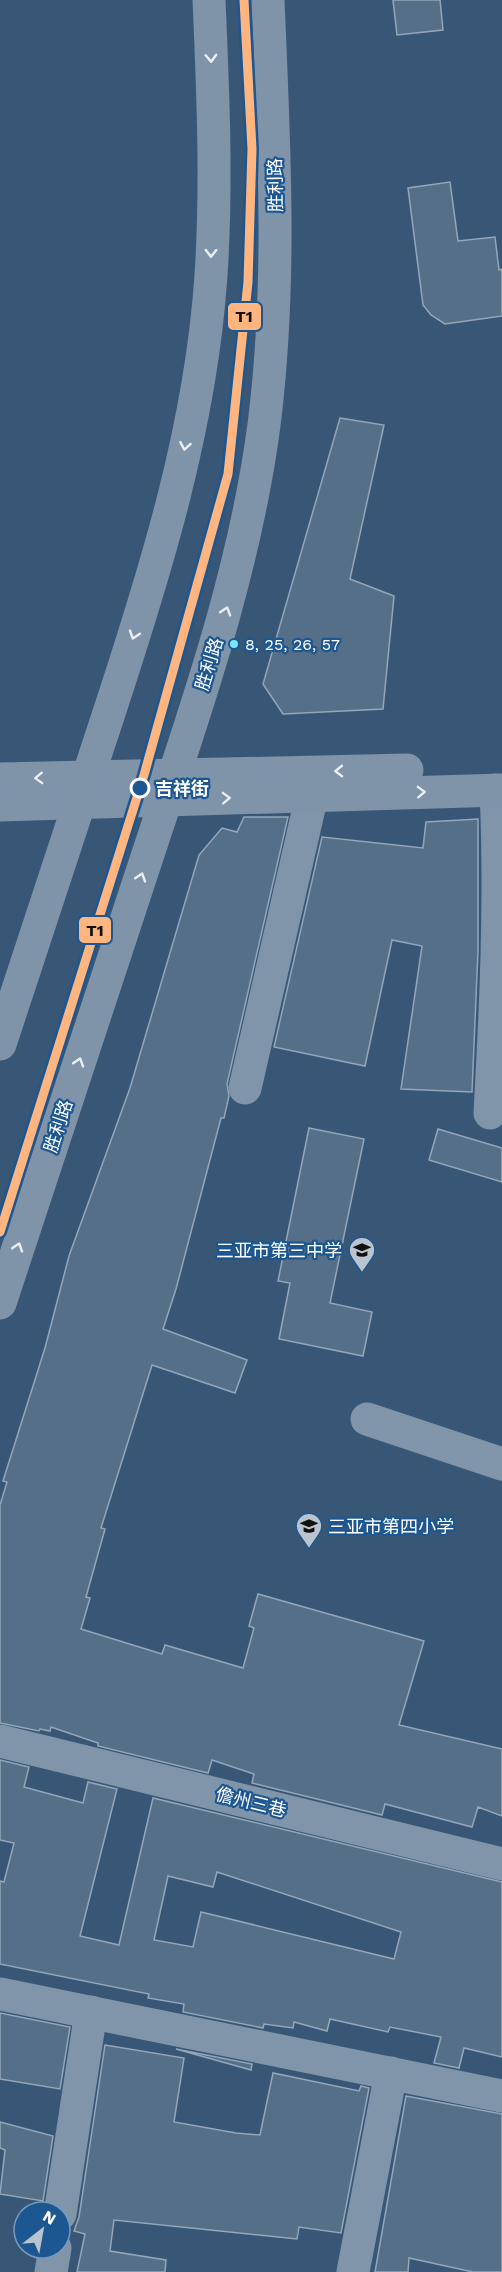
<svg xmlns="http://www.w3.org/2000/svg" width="502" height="2272" font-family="'Work Sans','Noto Sans SC',sans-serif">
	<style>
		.building { fill: #566f88; stroke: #94a6b8; stroke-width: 1.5; fill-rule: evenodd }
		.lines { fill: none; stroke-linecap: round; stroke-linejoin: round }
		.minor { stroke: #8095aa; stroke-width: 33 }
		.major { stroke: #7f93a9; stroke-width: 33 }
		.rail-1-casing { stroke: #1d5792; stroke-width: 14 }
		.rail-1 { stroke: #ffb580; stroke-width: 9 }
		.oneway { stroke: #eceff2 }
		.bus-dot { fill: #7ae5fd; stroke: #1d5792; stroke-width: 2 }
		.stop-dot { fill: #1d5792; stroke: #fff; stroke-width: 3 }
		.labels { text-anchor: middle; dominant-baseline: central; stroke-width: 4.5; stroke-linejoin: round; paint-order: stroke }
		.bus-label { font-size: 16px; fill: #fff; stroke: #1d5792; text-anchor: start }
		.street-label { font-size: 18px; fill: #fff; stroke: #1d5792 }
		.stop-label { font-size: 18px; font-weight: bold; fill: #fff; stroke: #1d5792; text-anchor: start }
		.poi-label { font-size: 18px; fill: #fff; stroke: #1d5792; text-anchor: end }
		.line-badge { stroke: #1d5792; stroke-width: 2 }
		.pale-badge-label { font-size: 16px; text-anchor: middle; font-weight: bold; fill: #111 }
	</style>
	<rect width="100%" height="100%" fill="#385777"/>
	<!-- building -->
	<g class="building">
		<path d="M393,0H440L443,30L397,35Z"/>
		<path d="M450,182L458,241L495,237L499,270L502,269V316L445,324L431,315L423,305L408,188Z"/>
		<path d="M340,418L384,425L350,579L394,596L383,709L283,714L263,684Z"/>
		<path d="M244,817H288L227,1084L229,1096L224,1118H221L176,1289L163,1329L247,1360L235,1393L152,1365L101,1528L105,1529L86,1597L90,1598L81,1629L162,1654L165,1645L243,1668L254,1628L249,1626L258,1594L424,1641L399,1725L502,1749V1816L478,1807L472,1827L385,1804L382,1815L252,1783L254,1774L212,1760L208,1773L98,1746V1743L51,1727L50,1731L40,1729L39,1731L0,1723V1505L7,1482L3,1481L45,1348L69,1256L130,1088L199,855L222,828L237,832Z"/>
		<path d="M478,819V951L472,1092L401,1089L422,946L392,940L365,1066L274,1047L322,837L423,848L426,822Z"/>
		<path d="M309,1128L364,1139L330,1303L372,1312L363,1356L279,1339L290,1283L278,1281Z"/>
		<path d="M438,1129L502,1148V1182L429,1160Z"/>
		<path d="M0,1760L29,1767L24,1787L83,1803L88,1782L117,1789L80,1936L119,1945L153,1798L502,1882V2057L464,2048L459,2068L434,2063L441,2037L390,2027L388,2032L330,2019L327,2031L294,2022L293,2028L264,2024L263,2028L183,2012L184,2004L148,1998L149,1994L0,1964V1881L4,1882L14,1843L0,1840ZM217,1872L401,1932L394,1959L201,1912L193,1947L154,1940L168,1876L213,1887Z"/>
		<path d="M0,2013L70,2027L60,2089L0,2079Z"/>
		<path d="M105,2045L184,2058L174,2122L236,2133L260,2135L273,2073L359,2091L361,2086L369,2088L341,2233L299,2227L297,2239L114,2220L110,2251L166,2260L165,2272H77L85,2234L74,2231L79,2217Z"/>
		<path d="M176,2049L252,2064L251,2070Z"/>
		<path d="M406,2096L502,2114V2272H473L409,2258L408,2272H375Z"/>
		<path d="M0,2122L53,2136L43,2201L0,2194L5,2150L0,2148Z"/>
	</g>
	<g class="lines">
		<!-- minor -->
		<g class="minor">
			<path d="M245,1088L312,795"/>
			<path d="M490,1113C496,1003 501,900 496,790"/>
			<path d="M367,1419L502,1464"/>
			<path d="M0,1741L502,1864"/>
			<path d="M0,1994L502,2096"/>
			<path d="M60,2214L91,2012"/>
			<path d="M51,2272L55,2248"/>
			<path d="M353,2272L391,2073"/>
		</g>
		<!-- major -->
		<g class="major">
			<path d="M0,779L407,770"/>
			<path d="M0,805L502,790"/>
			<path d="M0,1044C36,935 72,825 108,716C155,573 201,427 211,275C217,184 213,91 209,0"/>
			<path d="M0,1303C50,1151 100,999 150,848C196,709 245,570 264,425C282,283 274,142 268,0"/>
		</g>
		<!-- rail-1 casing -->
		<g class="rail-1-casing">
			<path id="rail-1" d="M0,1232L144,775L228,474L248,282L252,149L244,0"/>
		</g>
		<!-- rail-1 -->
		<use href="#rail-1" class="rail-1"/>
	</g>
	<!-- one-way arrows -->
	<defs><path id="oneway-chevron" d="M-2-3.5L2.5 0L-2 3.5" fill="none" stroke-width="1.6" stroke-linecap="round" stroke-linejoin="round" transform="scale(1.5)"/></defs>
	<g class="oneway">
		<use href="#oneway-chevron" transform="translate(211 58) rotate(88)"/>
		<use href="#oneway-chevron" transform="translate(211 253) rotate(91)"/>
		<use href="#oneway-chevron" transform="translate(185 446) rotate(100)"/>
		<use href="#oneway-chevron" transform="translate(226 611) rotate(-73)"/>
		<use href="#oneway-chevron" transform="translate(134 635) rotate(108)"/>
		<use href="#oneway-chevron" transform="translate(339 771) rotate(179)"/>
		<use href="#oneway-chevron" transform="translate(39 778) rotate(178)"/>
		<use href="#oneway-chevron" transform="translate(421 792) rotate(-2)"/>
		<use href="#oneway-chevron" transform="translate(226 798) rotate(-2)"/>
		<use href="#oneway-chevron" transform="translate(141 877) rotate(-72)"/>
		<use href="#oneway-chevron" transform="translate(79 1062) rotate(-72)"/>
		<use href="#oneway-chevron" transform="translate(18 1247) rotate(-72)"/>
	</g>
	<!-- icons -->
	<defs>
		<g id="school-pin" transform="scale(1.35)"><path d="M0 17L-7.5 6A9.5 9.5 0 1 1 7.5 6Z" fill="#b9c4cf" stroke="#1d5792"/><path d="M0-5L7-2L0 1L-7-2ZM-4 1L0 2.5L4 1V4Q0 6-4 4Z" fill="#111"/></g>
	</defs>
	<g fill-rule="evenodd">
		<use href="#school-pin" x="362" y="1250"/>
		<use href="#school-pin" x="309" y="1526"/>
	</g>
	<!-- markers -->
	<circle class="bus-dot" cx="234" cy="644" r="5"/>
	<circle class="stop-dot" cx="140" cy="788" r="9"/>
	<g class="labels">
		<!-- bus labels -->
		<g class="bus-label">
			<text x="245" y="644">8, 25, 26, 57</text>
		</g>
		<!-- street labels -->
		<g class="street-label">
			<text transform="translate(275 185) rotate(-91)">胜利路</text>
			<text transform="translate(209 664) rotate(-73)">胜利路</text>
			<text transform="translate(58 1126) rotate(-72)">胜利路</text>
			<text transform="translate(251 1802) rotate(14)">儋州三巷</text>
		</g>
		<!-- stop labels -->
		<g class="stop-label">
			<text x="155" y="788">吉祥街</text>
		</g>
		<!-- poi labels -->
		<g class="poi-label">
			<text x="342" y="1250">三亚市第三中学</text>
			<text x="328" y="1526" text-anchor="start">三亚市第四小学</text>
		</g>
	</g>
	<g class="line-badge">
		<rect x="227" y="302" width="35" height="29" rx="6" fill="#ffb580"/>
		<rect x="78" y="916" width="34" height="28" rx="6" fill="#ffb580"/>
	</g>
	<g class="pale-badge-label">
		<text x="244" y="322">T1</text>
		<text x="95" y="936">T1</text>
	</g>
	<!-- north arrow -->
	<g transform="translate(42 2230) rotate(31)"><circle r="28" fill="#1d5792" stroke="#779abe" stroke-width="1.5"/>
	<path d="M0-4.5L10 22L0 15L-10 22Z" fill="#b9c4cf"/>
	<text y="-9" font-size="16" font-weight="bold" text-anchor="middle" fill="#ffffff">N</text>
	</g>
</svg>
